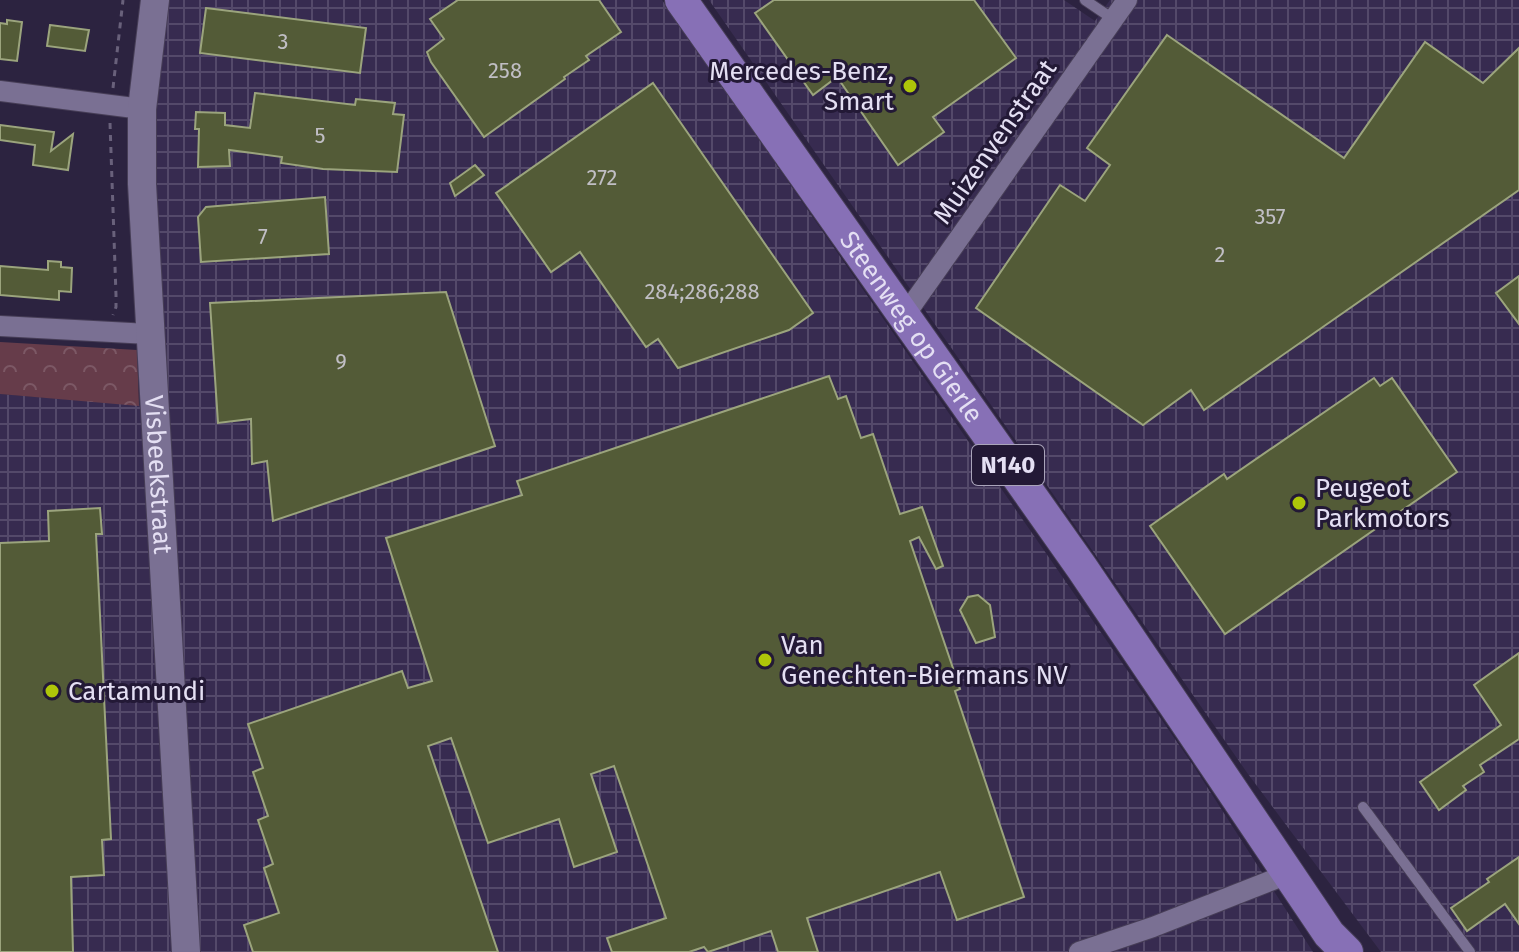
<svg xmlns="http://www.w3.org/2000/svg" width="1519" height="952" font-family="'Fira Sans',sans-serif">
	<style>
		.industrial { fill: url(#industrial-grid) }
		.forest { fill: url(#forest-crowns) }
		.building { fill: #535b37; stroke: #9ba47d; stroke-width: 2 }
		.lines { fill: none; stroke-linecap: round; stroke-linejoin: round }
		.lane-casing { stroke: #473e57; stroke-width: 12 }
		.street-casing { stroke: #473e57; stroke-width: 22 }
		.secondary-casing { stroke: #473e57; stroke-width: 30 }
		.primary-casing { stroke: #473e57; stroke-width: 34 }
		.path { stroke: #69617b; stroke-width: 3; stroke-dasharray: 6 6; stroke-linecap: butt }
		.lane { stroke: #7a7093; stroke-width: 10 }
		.street { stroke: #7a7093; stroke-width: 20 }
		.secondary { stroke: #7a7093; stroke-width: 28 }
		.primary { stroke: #8770b6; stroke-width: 32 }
		.poi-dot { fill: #aec509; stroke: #231936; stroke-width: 3 }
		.labels { text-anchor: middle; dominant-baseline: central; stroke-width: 6; stroke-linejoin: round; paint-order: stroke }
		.number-label { font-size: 22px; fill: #c0bec4 }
		.shield { fill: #231936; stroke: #aaa4ba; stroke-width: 2 }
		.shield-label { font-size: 24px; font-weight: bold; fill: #e4dff3 }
		.poi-label { font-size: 26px; fill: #e4dff3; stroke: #231936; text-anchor: start }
		.street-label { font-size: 26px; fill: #e4dff3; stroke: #231936 }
	</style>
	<defs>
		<pattern id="industrial-grid" width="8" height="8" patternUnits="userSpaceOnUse" patternTransform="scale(2)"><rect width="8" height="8" fill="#372b50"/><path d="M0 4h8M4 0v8" fill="none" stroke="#54496a"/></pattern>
		<pattern id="forest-crowns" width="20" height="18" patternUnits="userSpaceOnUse" patternTransform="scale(2)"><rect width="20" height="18" fill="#663c4a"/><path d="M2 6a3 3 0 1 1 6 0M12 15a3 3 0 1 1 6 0" fill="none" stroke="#7c5865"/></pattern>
	</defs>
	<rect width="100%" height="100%" fill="#2c2340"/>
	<!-- industrial -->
	<g class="industrial">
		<path d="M164,0H662L1193,765L1313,952H0V394L163,407L150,186Z"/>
		<path d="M709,0H1064L1095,21L1110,0H1519V952H1381L1248,774Z"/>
	</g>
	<!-- forest -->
	<path class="forest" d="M0,342L137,350L139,406L0,394Z"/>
	<!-- building -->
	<g class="building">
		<path d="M458,0H599L621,32L586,56L589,60L564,77L565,79L484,137L431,62L427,52L444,39L430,19Z"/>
		<path d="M774,0H974L1016,58L933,117L944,132L898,165L837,77L813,95L755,13Z"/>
		<path d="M206,8L366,28L360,73L200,53Z"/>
		<path d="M7,20L22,22L17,61L0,59V23L7,24Z"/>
		<path d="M50,25L89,30L85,51L47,46Z"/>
		<path d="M1167,35L1344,158L1425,42L1483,83L1519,48V190L1204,410L1191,390L1143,425L976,308L1060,185L1085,201L1110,165L1087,148Z"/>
		<path d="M653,83L813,313L789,330L678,368L658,339L646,347L580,252L551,272L496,193Z"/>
		<path d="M255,93L355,105L356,99L395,103L393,114L404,115L397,172L323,169L281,163L282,157L229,150L230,166L198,167L199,129H195L196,112L225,113V125L250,128Z"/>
		<path d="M0,125L54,132L51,151L73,134L68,170L33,165L35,145L0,140Z"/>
		<path d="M475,165L484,175L455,196L450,183Z"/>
		<path d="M325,197L329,254L201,262L198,217L206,207Z"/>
		<path d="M48,261L61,262V267L72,268L71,292L59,291V300L0,295V266L48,270Z"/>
		<path d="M1519,276V324L1496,293Z"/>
		<path d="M446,292L495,446L273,521L267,461L252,464L251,419L218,423L210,303Z"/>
		<path d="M829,376L838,399L846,396L861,438L873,434L900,514L922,507L943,566L936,569L919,537L910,541L960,689L955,691L1024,897L957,920L940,872L807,918L818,952H778L771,931L708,952L704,947L689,952H612L607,938L666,918L614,766L591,774L617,852L574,867L559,819L488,843L451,738L428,746L498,952H253L244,925L279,913L264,868L273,864L258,820L268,816L253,772L263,768L248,724L402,671L408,688L432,681L386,538L522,495L517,481Z"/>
		<path d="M1374,378L1380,386L1392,378L1457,472L1225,634L1150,526L1224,474L1227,479Z"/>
		<path d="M100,508L102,534H96L111,839L102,840L104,875L71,877L73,952H0V543L49,541L48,511Z"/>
		<path d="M978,595L990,605L995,637L976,643L960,610L968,597Z"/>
		<path d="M1519,653V739L1480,765L1484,772L1463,786L1466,790L1439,810L1420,782L1501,725L1474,685Z"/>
		<path d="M1519,857V924L1505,904L1467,931L1451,908L1489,882L1487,879Z"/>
	</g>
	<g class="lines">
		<!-- lane casing -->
		<g class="lane-casing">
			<g id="lane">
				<path d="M1085,0L1113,19"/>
				<path d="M1363,807L1470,952"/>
			</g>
		</g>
		<!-- street casing -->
		<g class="street-casing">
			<g id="street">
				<path d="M0,91L142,109"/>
				<path d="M905,315L1127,0"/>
				<path d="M0,326L149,334"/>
				<path d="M1079,952L1153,927L1288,874"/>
			</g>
		</g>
		<!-- secondary casing -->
		<g class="secondary-casing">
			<g id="secondary">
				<path id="s1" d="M155,0L142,109V184L186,952"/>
			</g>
		</g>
		<!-- primary casing -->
		<g class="primary-casing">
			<g id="primary">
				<path id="s2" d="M681,0L1082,568L1329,934L1347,952"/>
			</g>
		</g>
		<!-- path -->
		<g class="path">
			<path d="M113,88L123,0"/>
			<path d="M110,123L116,295V307L113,315"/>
		</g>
		<!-- lane -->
		<use href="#lane" class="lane"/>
		<!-- street -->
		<use href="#street" class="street"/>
		<!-- secondary -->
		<use href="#secondary" class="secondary"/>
		<!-- primary -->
		<use href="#primary" class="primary"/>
	</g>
	<!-- markers -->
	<g class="poi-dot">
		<circle cx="910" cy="86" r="8"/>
		<circle cx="1299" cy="503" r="8"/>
		<circle cx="765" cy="660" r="8"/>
		<circle cx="52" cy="691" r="8"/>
	</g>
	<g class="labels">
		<!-- number labels -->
		<g class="number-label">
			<text x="283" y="41">3</text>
			<text x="505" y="70">258</text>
			<text x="320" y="135">5</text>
			<text x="602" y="177">272</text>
			<text x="1270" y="216">357</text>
			<text x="263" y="236">7</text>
			<text x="1220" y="254">2</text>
			<text x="702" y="291">284;286;288</text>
			<text x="341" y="361">9</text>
		</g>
		<!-- shield labels -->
		<rect class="shield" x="972" y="445" width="72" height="40" rx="6"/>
		<g class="shield-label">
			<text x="1008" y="465">N140</text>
		</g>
		<!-- poi labels -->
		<g class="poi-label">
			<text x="894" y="71" text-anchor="end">Mercedes-Benz,<tspan x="894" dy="30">Smart</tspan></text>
			<text x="1315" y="488">Peugeot<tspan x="1315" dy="30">Parkmotors</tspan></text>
			<text x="781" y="645">Van<tspan x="781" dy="30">Genechten-Biermans NV</tspan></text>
			<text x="68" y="691">Cartamundi</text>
		</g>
		<!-- street labels -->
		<g class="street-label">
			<text transform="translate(995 142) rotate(-55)">Muizenvenstraat</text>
			<text stroke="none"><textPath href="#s2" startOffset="400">Steenweg op Gierle</textPath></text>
			<text stroke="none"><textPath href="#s1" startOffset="476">Visbeekstraat</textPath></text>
		</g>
	</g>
</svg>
